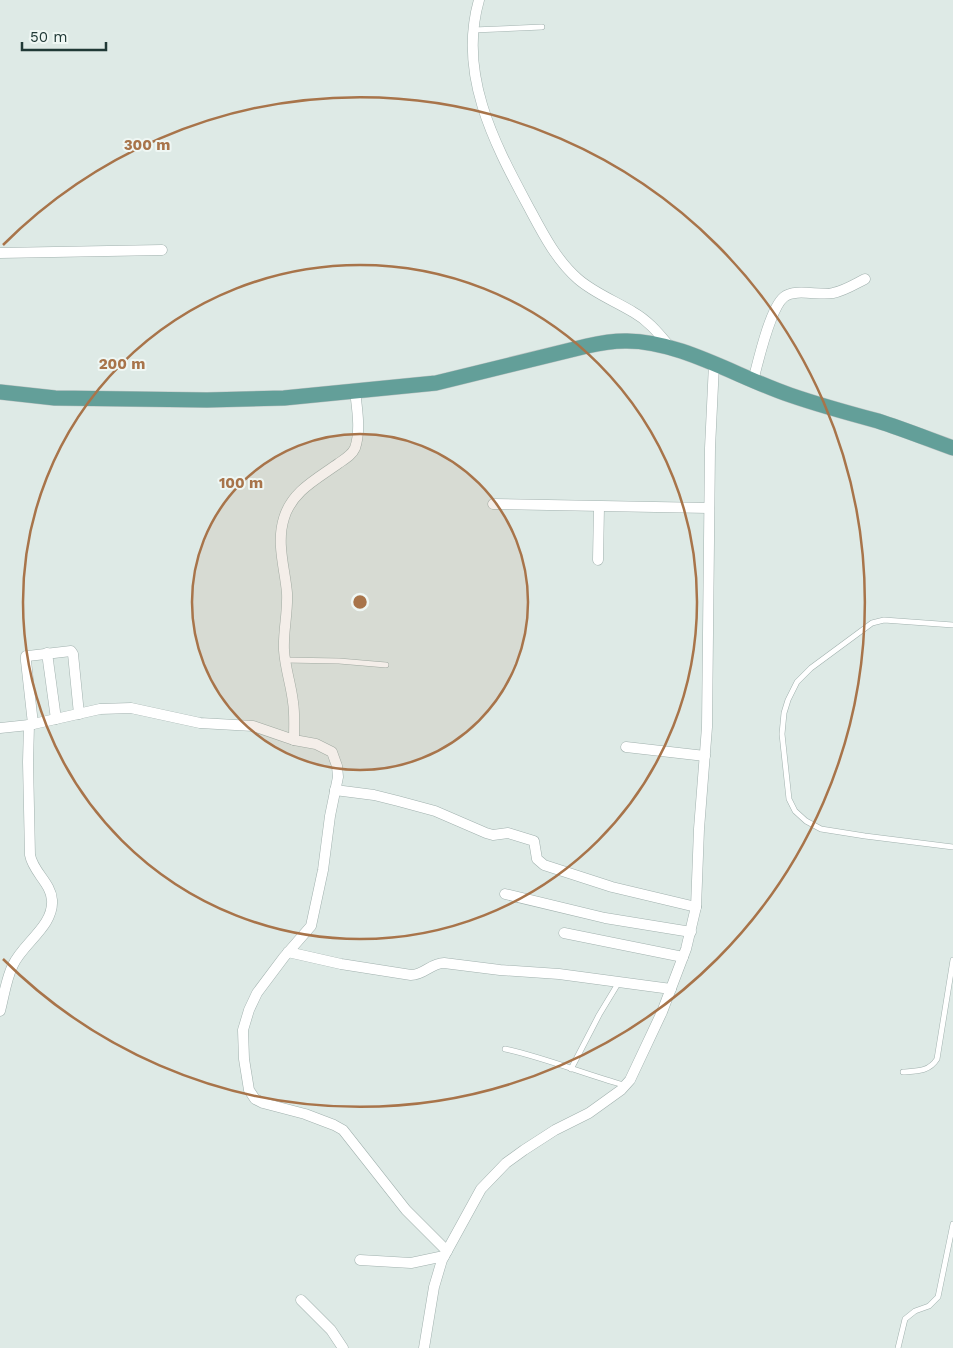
<svg xmlns="http://www.w3.org/2000/svg" width="953" height="1348" font-family="'Work Sans',sans-serif">
	<style>
		.lines { fill: none; stroke-linecap: round; stroke-linejoin: round }
		.service-casing { stroke: #a1b1ae; stroke-width: 6 }
		.minor-casing { stroke: #a1b1ae; stroke-width: 11 }
		.primary-casing { stroke: #bcc4c3; stroke-width: 16 }
		.service { stroke: #fff; stroke-width: 5 }
		.minor { stroke: #fff; stroke-width: 10 }
		.primary { stroke: #639f99; stroke-width: 15 }
		.ring { fill: none; stroke: #a8744a; stroke-width: 2.5 }
		.centre { fill: #a8744a; stroke: #eff7f4; stroke-width: 2.5 }
		.ring-label { font-size: 15px; text-anchor: middle; font-weight: bold; fill: #a8744a; stroke: #eff7f4; stroke-width: 4; stroke-linejoin: round; paint-order: stroke }
	</style>
	<rect width="100%" height="100%" fill="#deeae6"/>
	<g class="lines">
		<!-- service casing -->
		<g class="service-casing">
			<g id="service">
				<path d="M473,30L542,27"/>
				<path d="M953,625L884,620L872,623L811,668L797,682L788,700L784,713L782,734L789,799L795,811L806,821L821,829L865,836L953,847"/>
				<path d="M285,660L339,661L386,665"/>
				<path d="M505,1049C546,1058 584,1074 624,1085"/>
				<path d="M571,1069L599,1015L619,982"/>
				<path d="M903,1072C916,1071 929,1072 937,1059L953,960"/>
				<path d="M898,1348L905,1319L915,1311L929,1306L938,1297L953,1224"/>
			</g>
		</g>
		<!-- minor casing -->
		<g class="minor-casing">
			<g id="minor">
				<path d="M479,0C458,73 493,141 527,204C541,230 555,259 578,279C594,293 615,301 633,312C649,321 659,334 671,348"/>
				<path d="M0,253L162,250"/>
				<path d="M753,381C758,362 770,308 784,297C795,288 820,296 833,293C844,291 855,284 865,279"/>
				<path d="M355,391C357,408 361,431 355,448C352,455 345,459 339,463C317,479 292,491 284,518C276,543 285,569 287,593C288,613 283,631 284,650C285,668 291,684 293,702C295,715 294,727 294,740L316,744L332,752L337,766L338,777L330,816L323,870L311,926L284,957L257,993L249,1010L243,1030L244,1059L249,1090L255,1099L263,1103L305,1114L334,1125L343,1130L406,1210L447,1251"/>
				<path d="M493,504L709,508"/>
				<path d="M598,560L599,507"/>
				<path d="M47,653L56,719"/>
				<path d="M33,724L26,661V656H28L71,651L73,654L79,714"/>
				<path d="M0,728L29,725"/>
				<path d="M626,747L705,756"/>
				<path d="M335,790L374,795L398,801L435,811L486,833L493,835L508,833L534,841L537,859L544,865L612,887L696,907"/>
				<path d="M505,894L605,918L691,932"/>
				<path d="M564,933L683,957"/>
				<path d="M288,952L341,964L411,975C424,975 431,963 444,963L500,970L559,974L671,989"/>
				<path d="M0,1011C4,996 6,979 13,965C23,943 54,926 52,900C51,883 33,872 30,855L28,762L29,725L100,709L131,708L200,723L253,726L294,740"/>
				<path d="M360,1260L411,1263L444,1256"/>
				<path d="M301,1300L331,1330L343,1348"/>
				<path d="M424,1348L434,1287L442,1260L481,1189L506,1163L524,1150L555,1130L589,1113L621,1090L630,1080L662,1012L686,949L696,907L699,829L707,727L710,448L714,364"/>
			</g>
		</g>
		<!-- primary casing -->
		<g class="primary-casing">
			<path id="primary" d="M0,392L55,398L207,400L284,398L436,383L587,346C600,343 612,341 625,341C679,340 739,378 790,395C819,405 848,413 878,421C903,429 928,439 953,448"/>
		</g>
		<!-- service -->
		<use href="#service" class="service"/>
		<!-- minor -->
		<use href="#minor" class="minor"/>
		<!-- primary -->
		<use href="#primary" class="primary"/>
	</g>
	<!-- distance rings -->
	<circle cx="360" cy="602" r="168" fill="#a8744a" fill-opacity=".12"/>
	<g class="ring">
		<circle cx="360" cy="602" r="168"/>
		<circle cx="360" cy="602" r="337"/>
		<path d="M3 245A505 505 0 1 1 3 959"/>
	</g>
	<circle cx="360" cy="602" r="8" class="centre"/>
	<g class="ring-label">
		<text x="147" y="150">300 m</text>
		<text x="122" y="369">200 m</text>
		<text x="241" y="488">100 m</text>
	</g>
	<!-- scale -->
	<path d="M22 42v8h84v-8" fill="none" stroke="#203936" stroke-width="2.5"/>
	<text x="30" y="42" font-size="15" fill="#203936" stroke="#eff7f4" stroke-width="4" paint-order="stroke">50 m</text>
</svg>
